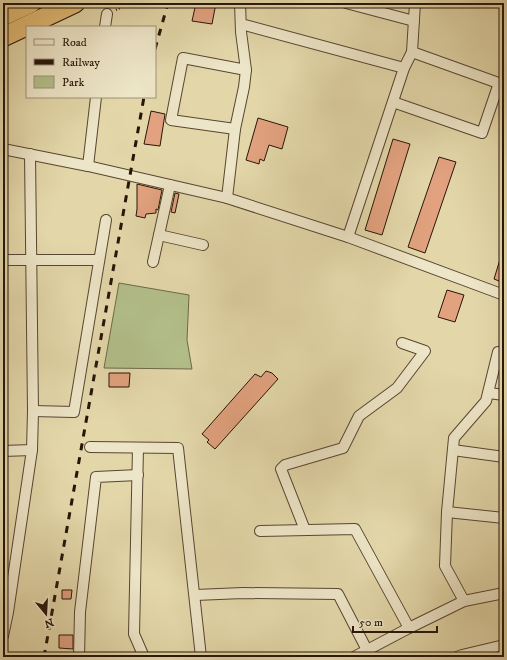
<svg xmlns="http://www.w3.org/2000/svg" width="507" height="660" font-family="'IM FELL DW Pica',serif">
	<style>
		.green { fill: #b2be89; stroke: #6d6a49 }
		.building { fill: #e2a27f; stroke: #281509 }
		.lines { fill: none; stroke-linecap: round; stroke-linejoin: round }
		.street-casing { stroke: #574631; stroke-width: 12 }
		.highway-casing { stroke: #281509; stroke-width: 21 }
		.path { stroke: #281509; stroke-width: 2; stroke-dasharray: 1 2; stroke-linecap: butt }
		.street { stroke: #ede5c7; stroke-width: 10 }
		.highway { stroke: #e2bc74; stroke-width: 19 }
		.rail { stroke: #281509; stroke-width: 3; stroke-dasharray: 7 7; stroke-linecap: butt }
	</style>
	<rect width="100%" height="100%" fill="#e3d7a9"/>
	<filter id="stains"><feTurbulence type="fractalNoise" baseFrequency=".005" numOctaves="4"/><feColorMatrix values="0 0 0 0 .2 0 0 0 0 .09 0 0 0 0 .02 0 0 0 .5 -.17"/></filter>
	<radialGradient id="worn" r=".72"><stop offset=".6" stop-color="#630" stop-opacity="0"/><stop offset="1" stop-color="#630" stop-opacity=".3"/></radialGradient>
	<!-- green -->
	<path class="green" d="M119,283L189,295L187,340L192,369L104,368Z"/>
	<!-- building -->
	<g class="building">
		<path d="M196,3H216L212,24L192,21Z"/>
		<path d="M151,111L165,114L160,146L144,144Z"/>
		<path d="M258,118L288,127L282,149L269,145L264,161L260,159L259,164L246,160Z"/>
		<path d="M393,139L410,144L382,235L365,230Z"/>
		<path d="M439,157L456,162L425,253L408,247Z"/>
		<path d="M137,184L162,190L158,210L156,209V213L146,214L145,218L136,216L137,209Z"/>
		<path d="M175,193L179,194L175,213L171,212Z"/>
		<path d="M502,253H504V283L494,279Z"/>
		<path d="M447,290L464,295L455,322L438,317Z"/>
		<path d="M266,371L272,373L278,379L215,449L207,442L209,440L202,434L255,374L261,377Z"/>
		<path d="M109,373H130L129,387H109Z"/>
		<path d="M62,590H72L71,599H62Z"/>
		<path d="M59,635H73V649L59,648Z"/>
	</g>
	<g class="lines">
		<!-- street casing -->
		<g class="street-casing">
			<g id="street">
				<path d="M346,3L414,21"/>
				<path d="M241,24L404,68"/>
				<path d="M105,27L107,14"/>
				<path d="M412,52L504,85"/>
				<path d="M393,102L482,133L499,83"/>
				<path d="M235,129L171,120L183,58L246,70"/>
				<path d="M3,149L88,166L227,198L348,237L504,295"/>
				<path d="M88,166L96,97"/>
				<path d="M227,198L235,129L244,87L246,70L241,32L240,3"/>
				<path d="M159,235L203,245"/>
				<path d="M348,237L404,68L412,52L415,3"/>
				<path d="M3,260H99"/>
				<path d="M153,262L170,185"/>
				<path d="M489,393L504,395"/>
				<path d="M33,411L74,412L106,220"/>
				<path d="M90,447L178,448L201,657"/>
				<path d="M138,448L134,634L144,657"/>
				<path d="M453,450L504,457"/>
				<path d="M3,451L32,450"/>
				<path d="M447,512L504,518"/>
				<path d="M305,530L281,469L285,465L343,448L359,416L397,388L425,351L402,343"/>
				<path d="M260,531L355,529L409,628"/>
				<path d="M195,595L243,593L338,594L367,650"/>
				<path d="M464,601L445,566L447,512L454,438L486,401L498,352"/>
				<path d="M3,636L8,612L32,450L33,411L30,154"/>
				<path d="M79,657L80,612L96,477L138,475"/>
				<path d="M354,657L409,628L464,601L504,593"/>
				<path d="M457,657L462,655L504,645"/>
			</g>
		</g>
		<!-- highway casing -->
		<g class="highway-casing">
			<g id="highway">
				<path d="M3,16L31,3"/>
				<path d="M3,37L75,3"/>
			</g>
		</g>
		<!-- path -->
		<path class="path" d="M116,10L131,3"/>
		<!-- street -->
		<use href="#street" class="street"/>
		<!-- highway -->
		<use href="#highway" class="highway"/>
		<!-- rail -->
		<g class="rail">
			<path d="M155,49L168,3"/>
			<path d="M44,657L144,97"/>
		</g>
	</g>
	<!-- margin -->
	<rect width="507" height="660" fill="none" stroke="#e3d7a9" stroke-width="16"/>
	<rect x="4" y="4" width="499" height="652" fill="none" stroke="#281509" stroke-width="2"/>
	<rect x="8" y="8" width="491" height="644" fill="none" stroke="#281509"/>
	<!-- legend -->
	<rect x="26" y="26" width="130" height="72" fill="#ede5c7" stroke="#9e927b"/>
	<rect x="34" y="39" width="20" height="6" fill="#ede5c7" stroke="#9e927b"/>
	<text x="62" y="46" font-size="12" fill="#281509">Road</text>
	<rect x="34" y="59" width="20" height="6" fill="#281509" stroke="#9e927b"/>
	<text x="62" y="66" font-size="12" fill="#281509">Railway</text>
	<rect x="34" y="76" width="20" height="12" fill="#b2be89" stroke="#9e927b"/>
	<text x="62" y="86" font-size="12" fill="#281509">Park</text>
	<!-- north arrow -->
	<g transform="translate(46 614) rotate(162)" stroke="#ede5c7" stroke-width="3" paint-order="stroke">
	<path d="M0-3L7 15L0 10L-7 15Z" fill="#281509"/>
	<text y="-6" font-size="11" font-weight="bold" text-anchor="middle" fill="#281509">N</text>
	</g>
	<!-- scale -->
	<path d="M353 626v6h84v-6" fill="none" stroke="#281509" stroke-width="2"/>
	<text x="359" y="626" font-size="12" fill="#281509" stroke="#ede5c7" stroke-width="3" paint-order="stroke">50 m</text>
	<rect width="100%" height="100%" filter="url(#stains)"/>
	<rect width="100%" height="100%" fill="url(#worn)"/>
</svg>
